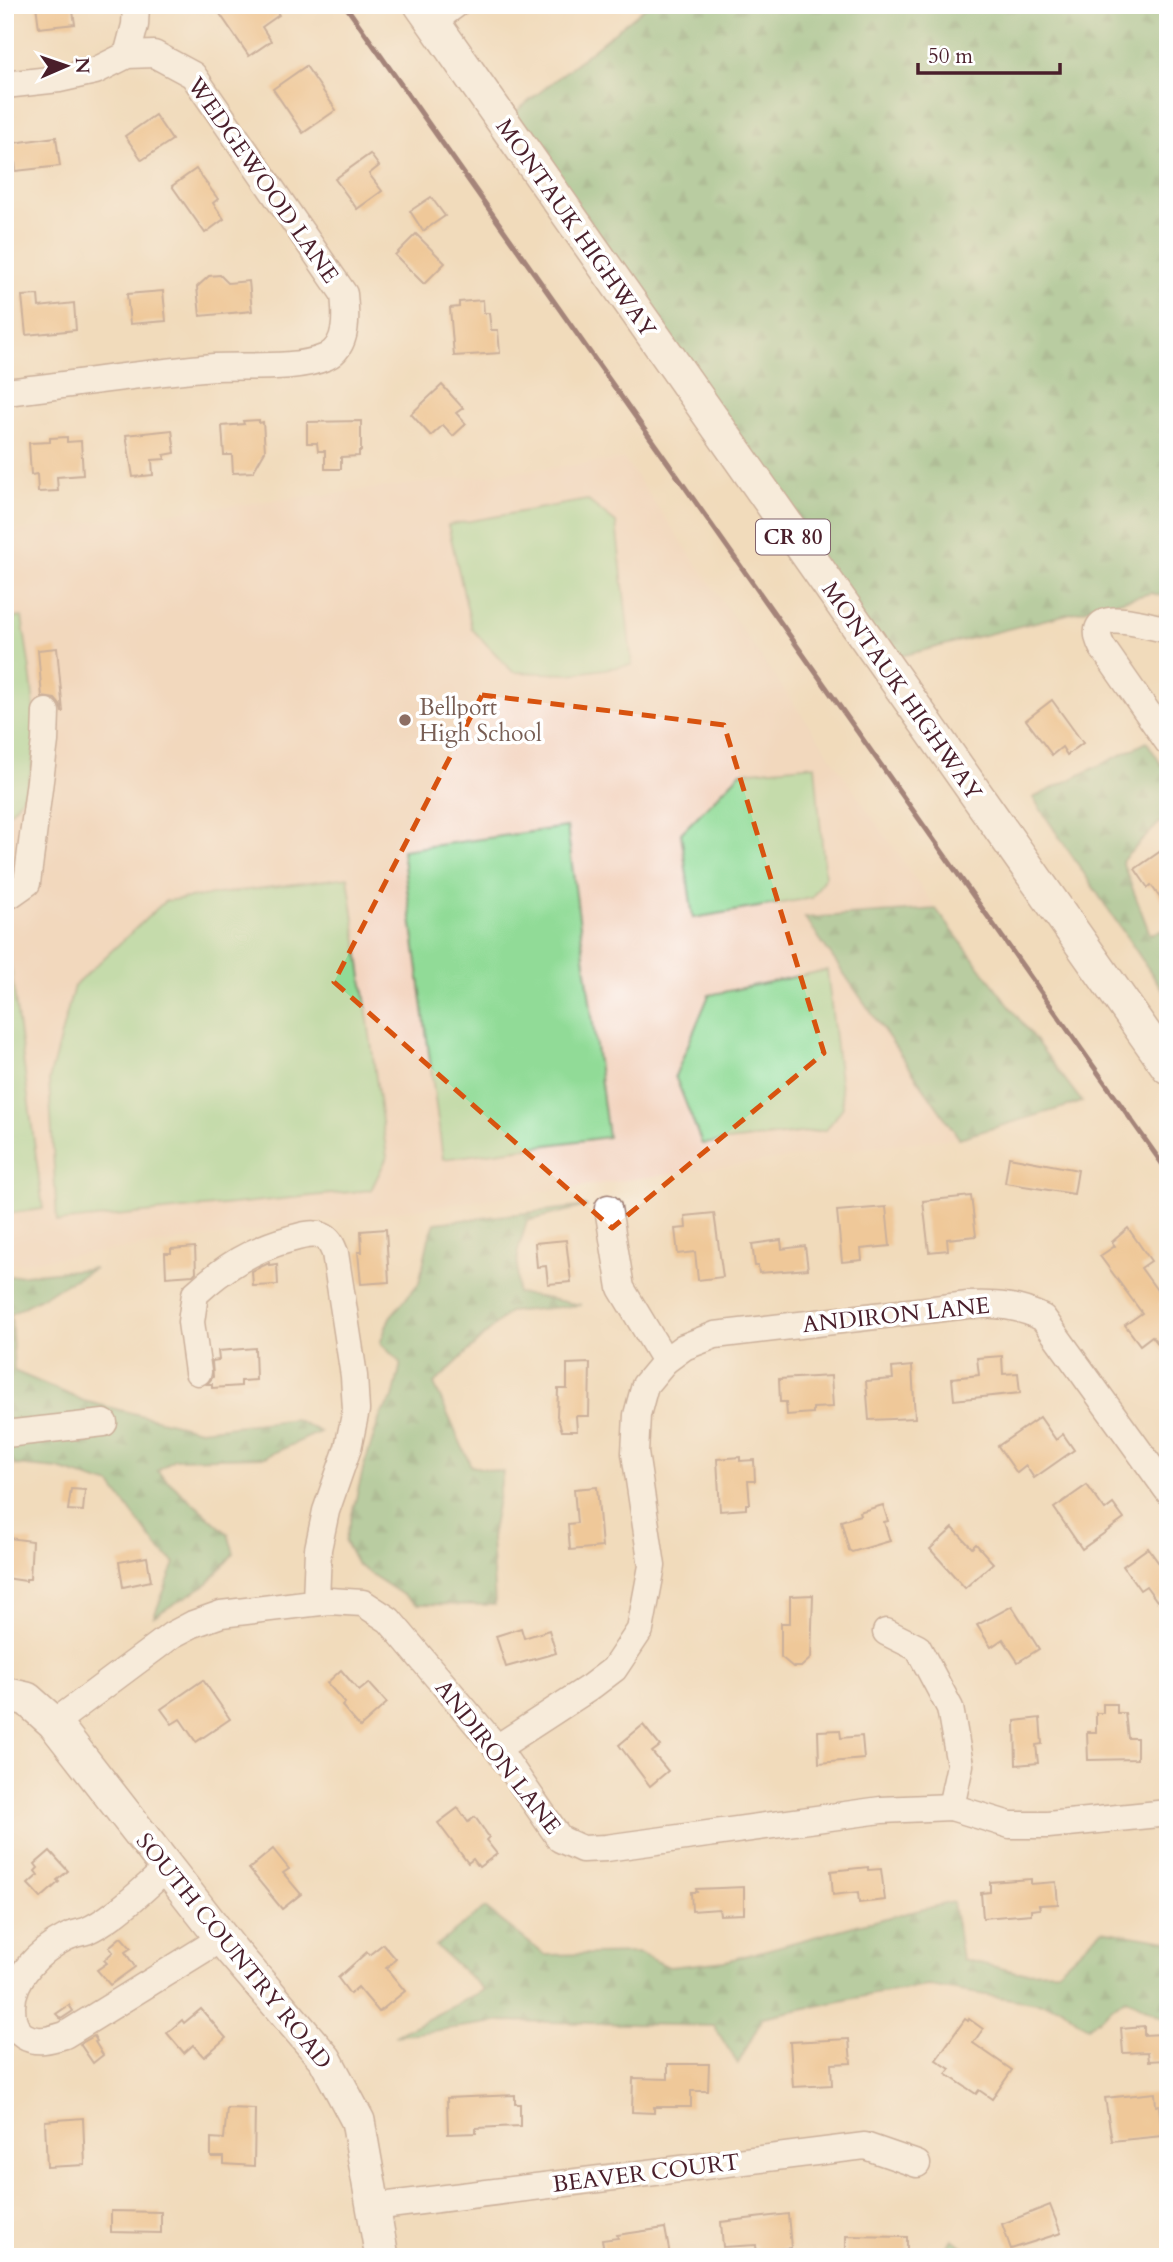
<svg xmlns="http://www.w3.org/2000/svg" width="1173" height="2262" font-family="Cardo,serif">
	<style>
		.built { fill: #f3d4bf }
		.grass { fill: #91db97; stroke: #6e7d61; stroke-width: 2 }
		.forest { fill: url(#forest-firs); stroke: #5f6d56; stroke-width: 2 }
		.building { fill: #eeb26f }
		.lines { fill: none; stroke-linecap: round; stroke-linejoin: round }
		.minor-casing { stroke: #9e7d73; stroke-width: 29 }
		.major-casing { stroke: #9e7d73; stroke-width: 36 }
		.minor { stroke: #fff; stroke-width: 26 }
		.major { stroke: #fff; stroke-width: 33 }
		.rail { stroke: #4a1f2b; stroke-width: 5 }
		.marked { fill: none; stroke: #d8530f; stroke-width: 5; stroke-dasharray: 14 9; stroke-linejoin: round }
		.education-dot { fill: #8d6e63; stroke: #fff; stroke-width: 2.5 }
		.labels { text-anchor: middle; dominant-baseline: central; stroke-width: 7; stroke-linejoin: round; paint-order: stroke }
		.shield { fill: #fff; stroke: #80626b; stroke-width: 2 }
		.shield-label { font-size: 21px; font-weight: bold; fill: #4a1f2b }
		.street-label { font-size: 23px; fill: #4a1f2b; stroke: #fff }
		.education-label { font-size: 23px; fill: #785e54; stroke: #fff; text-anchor: start }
	</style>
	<defs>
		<pattern id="forest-firs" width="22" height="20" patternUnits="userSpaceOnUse" patternTransform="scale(1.75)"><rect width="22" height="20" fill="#74bb80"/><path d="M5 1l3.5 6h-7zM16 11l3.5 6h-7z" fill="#619769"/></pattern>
	</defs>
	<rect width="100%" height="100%" fill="#fff"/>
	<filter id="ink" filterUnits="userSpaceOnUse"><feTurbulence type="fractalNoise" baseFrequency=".0143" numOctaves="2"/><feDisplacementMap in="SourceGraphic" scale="14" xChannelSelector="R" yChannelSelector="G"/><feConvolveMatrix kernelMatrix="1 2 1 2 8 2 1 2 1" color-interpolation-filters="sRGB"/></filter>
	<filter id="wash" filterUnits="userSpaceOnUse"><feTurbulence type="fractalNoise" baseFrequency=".00686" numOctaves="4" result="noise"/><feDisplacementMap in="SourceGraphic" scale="28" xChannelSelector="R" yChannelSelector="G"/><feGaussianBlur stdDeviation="1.57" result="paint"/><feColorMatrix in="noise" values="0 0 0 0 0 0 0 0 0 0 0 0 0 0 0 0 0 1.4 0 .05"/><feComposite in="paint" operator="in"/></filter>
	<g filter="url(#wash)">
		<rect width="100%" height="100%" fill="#f1dbbb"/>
		<!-- built -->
		<path class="built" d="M624,459L936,909L806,918L959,1138L892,1144L5,1265V532Z"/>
		<!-- grass -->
		<g class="grass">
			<path d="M587,500L616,523L632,665L570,674L513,672L472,629L448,525Z"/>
			<path d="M22,617C29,667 54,783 5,816V619Z"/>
			<path d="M815,765L825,877L812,898L693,918L681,833L741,772Z"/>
			<path d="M567,827L608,1137L443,1159L402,850Z"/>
			<path d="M348,877L387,1157L371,1190L57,1222L49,1080L74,986L165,901Z"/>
			<path d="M5,924L43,1209L5,1214Z"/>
			<path d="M827,970L843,1107L826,1130L702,1144L675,1076L709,995Z"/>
		</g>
		<!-- forest -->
		<g class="forest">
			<path d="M648,5H1168V597L1151,593L881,661L502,123Z"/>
			<path d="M1147,742L1168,775V814L1122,861L1150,934L1168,929V998L1033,798Z"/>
			<path d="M936,909L1082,1102L959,1138L805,918Z"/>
			<path d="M587,1206L527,1221L518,1251L517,1293L582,1305L509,1312L434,1384L471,1466L503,1472L491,1538L495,1605L417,1604L357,1565L345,1542L364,1466L381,1414L393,1398L401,1363L380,1343L390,1317L419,1283L429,1238L435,1223Z"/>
			<path d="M95,1268L11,1314L14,1371L84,1401L200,1430L295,1419L320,1432L265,1457L174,1459L157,1471L228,1534L234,1553L208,1583L154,1616L175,1563L159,1549L111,1485L58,1469L15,1465L5,1449V1277Z"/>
			<path d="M953,1902L962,1959L1017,1972L1058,1971L1102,1930L1168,1941V2020L1125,1998L1088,2027L1079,2022L1062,2007L928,1986L875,1994L763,2017L738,2064L714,2026L504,2021L395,2036L484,1990L436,1946L485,1908L545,1955L639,1953L669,1967L726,1961L857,1925Z"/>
			<path d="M952,2239L979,2257H941Z"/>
		</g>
		<g id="blocks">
			<!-- building -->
			<g class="building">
				<path d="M36,5H72L75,24L39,28Z"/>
				<path d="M226,5H272L279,15L262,27L271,41L249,56L218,11Z"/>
				<path d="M306,66L336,110L303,133L273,89Z"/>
				<path d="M155,115L172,140L142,160L125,136Z"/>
				<path d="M56,137L60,166L16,171L13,143Z"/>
				<path d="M370,154L379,166L369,174L382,191L357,209L335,179Z"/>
				<path d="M196,169L218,199L213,203L224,219L205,233L172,186Z"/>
				<path d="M431,197L445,216L423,231L410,211Z"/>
				<path d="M416,234L445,263L424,284L395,255Z"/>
				<path d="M220,275L228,283L249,281L252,311L200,316L197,287L209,276Z"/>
				<path d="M163,291L166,321L130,324L127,294Z"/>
				<path d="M38,295L39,307L74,303L76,330L26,335L22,296Z"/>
				<path d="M483,300L484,313H489L491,330H498L500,353L454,356L450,308L459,307V302Z"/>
				<path d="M442,385L463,408L456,413L466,424L453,436L443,425L431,436L411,414Z"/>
				<path d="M259,420V423L263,422L265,451L253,472L233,473L232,455H224L222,426L244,424L243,421Z"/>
				<path d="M361,421V451H359V456L341,457V469H325V451H318L317,443H307V422Z"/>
				<path d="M172,430L175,453L164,455L165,459L152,460L153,475L133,477L126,435Z"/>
				<path d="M67,437V442L81,441L83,475L57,477L58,491L38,492L37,474L31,475L29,443L50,442V438Z"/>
				<path d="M57,648L63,712H62L60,705L55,699L42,697L38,650Z"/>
				<path d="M1052,700L1083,743L1067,755L1062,747L1052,755L1026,720Z"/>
				<path d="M1168,846V909L1151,885L1148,888L1135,869Z"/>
				<path d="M1009,1157L1078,1170L1074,1194L1005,1183Z"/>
				<path d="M971,1196L976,1236L947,1239L948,1250L929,1252L923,1201Z"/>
				<path d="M886,1207L890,1246L861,1249L862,1260L842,1262L837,1211Z"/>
				<path d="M714,1213L723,1277L698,1280L695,1252L678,1254L675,1229L686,1228L685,1216Z"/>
				<path d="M1128,1228L1151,1261L1141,1268L1164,1300L1159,1304L1168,1316V1357L1152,1336L1140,1345L1125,1325L1142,1313L1100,1256L1115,1246L1112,1242Z"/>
				<path d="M386,1229L389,1282L361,1284L358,1252H362L361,1231Z"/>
				<path d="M566,1240L571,1282L548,1284L546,1266L537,1267L535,1243Z"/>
				<path d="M781,1240L782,1249L805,1246L808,1269L759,1273L758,1266H755L752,1244Z"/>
				<path d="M195,1247L196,1272L193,1275L166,1277L165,1253H171V1249Z"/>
				<path d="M269,1263V1265L277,1264L278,1285L253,1286L252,1271Z"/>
				<path d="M255,1348L256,1380L241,1381V1386L212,1388V1384H207L213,1377L212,1361L219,1360L218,1351Z"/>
				<path d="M1002,1356L1003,1374L1018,1373L1020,1393L954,1400L952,1378L979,1375L977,1358Z"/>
				<path d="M590,1363L589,1416H576L577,1431H562L557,1416L558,1389H567V1364Z"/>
				<path d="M912,1366L915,1418L869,1420L866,1381L893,1379L892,1368Z"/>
				<path d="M831,1376L833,1407L813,1408V1413L787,1415L786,1402H780L779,1379Z"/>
				<path d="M1040,1417L1056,1440L1063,1434L1074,1450L1034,1478L1026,1466L1017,1473L998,1446Z"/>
				<path d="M740,1457V1461L754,1460L755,1481H748L750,1504H746V1509L720,1511L717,1459Z"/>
				<path d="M1087,1485L1105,1510L1113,1504L1124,1519L1082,1549L1054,1508Z"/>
				<path d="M597,1487L602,1547L570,1550L568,1524L577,1523L574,1489Z"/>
				<path d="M71,1489L85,1490L83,1511L68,1510Z"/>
				<path d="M883,1505L888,1521L884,1522L890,1541L852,1552L849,1550L841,1521L860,1515L859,1512Z"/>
				<path d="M953,1528L972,1548L976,1544L993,1563L965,1588L930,1549Z"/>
				<path d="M9,1538L32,1541L30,1579H26V1581L5,1578V1550H7Z"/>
				<path d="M1148,1548L1168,1576V1593L1157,1601L1146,1586L1140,1590L1123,1566Z"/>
				<path d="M147,1557L151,1581L123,1587L119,1562Z"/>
				<path d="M813,1595L811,1658L801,1667H793L781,1657V1623H790V1596Z"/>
				<path d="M1012,1606L1039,1649L1018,1662L1003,1639L991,1647L977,1625Z"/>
				<path d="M521,1628L524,1638L549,1630L556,1653L506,1667L496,1636Z"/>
				<path d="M341,1670L359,1691L369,1683L387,1703L360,1727L342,1706L345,1703L327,1683Z"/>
				<path d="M203,1680L230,1719L196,1742L180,1719L172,1724L161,1709Z"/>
				<path d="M1103,1704H1117V1713H1125L1128,1738H1137V1759L1088,1760L1087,1732H1096V1713H1103Z"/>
				<path d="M1040,1718L1042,1744L1036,1745L1038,1763L1016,1765L1015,1721Z"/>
				<path d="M643,1725L660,1746L652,1752L668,1771L650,1786L619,1745Z"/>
				<path d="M840,1730L841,1738L862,1736L864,1759L819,1763L818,1731Z"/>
				<path d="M458,1808L468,1822L475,1817L489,1837L486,1840L497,1854L479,1867L473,1859L468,1863L438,1823Z"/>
				<path d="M273,1849L289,1869L283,1873L301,1894L282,1909L249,1869Z"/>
				<path d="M50,1851L68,1871L57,1880L59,1882L41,1898L28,1884L38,1875L35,1871L38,1868L35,1864Z"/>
				<path d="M868,1867V1870L881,1869L885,1900L859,1903L858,1892L833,1895L831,1871Z"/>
				<path d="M1031,1879V1884L1056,1882L1058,1904L1039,1905L1040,1909L1031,1910V1914L983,1918L981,1893L990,1892V1882Z"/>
				<path d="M744,1887V1914L720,1915L719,1909L692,1911L691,1892H697L696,1889Z"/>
				<path d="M121,1937L131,1948L125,1952L135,1967L110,1985L97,1970L107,1963L104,1960L113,1952L109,1947Z"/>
				<path d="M383,1944L396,1959L386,1968L405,1991L379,2012L358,1987L350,1994L338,1978L367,1952L369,1955Z"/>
				<path d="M69,2005L73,2011L61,2019L56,2014Z"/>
				<path d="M201,2009L226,2038L204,2057L193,2045L184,2053L167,2033L182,2020L184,2023Z"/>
				<path d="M965,2019L968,2021L969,2019L983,2029L973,2043L1012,2070L992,2099L979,2090L976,2094L946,2074L950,2069L936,2060Z"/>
				<path d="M1144,2026V2035L1163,2034L1165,2060L1149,2061L1148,2052L1123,2053L1121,2028Z"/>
				<path d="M94,2036L97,2041L95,2042L103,2055L93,2063L80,2044Z"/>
				<path d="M849,2039L851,2063L831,2064L832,2085L793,2087L790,2042Z"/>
				<path d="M668,2064H709L708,2091H691V2107H654V2113L632,2112L633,2078L668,2079Z"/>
				<path d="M1155,2093L1156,2106L1159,2105L1162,2136L1112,2141L1105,2098Z"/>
				<path d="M515,2095V2104H520V2126L476,2128V2133L448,2134L447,2098Z"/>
				<path d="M227,2108L255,2109L254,2166L224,2164V2157H211V2138L224,2139Z"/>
				<path d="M83,2118L85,2165L47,2167L45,2121Z"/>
				<path d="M1050,2205L1061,2233L1011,2249L1002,2224Z"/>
				<path d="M111,2211L161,2212V2233L111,2232Z"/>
				<path d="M788,2214L791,2248L777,2249V2253L757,2254L756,2245L723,2247L721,2222Z"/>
				<path d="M665,2228L670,2255L605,2257L602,2240L618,2238L617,2235Z"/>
				<path d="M846,2236L907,2237V2257H846Z"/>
			</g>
		</g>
	</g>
	<g filter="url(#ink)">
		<use href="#blocks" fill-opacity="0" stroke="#9e7d73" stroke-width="2"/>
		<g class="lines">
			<!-- minor casing -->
			<g class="minor-casing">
				<g id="minor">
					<path d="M432,22L455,5"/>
					<path d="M127,55L135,25L136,5"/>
					<path d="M5,85L59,79L95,71L127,55L154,54L193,75L344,294C346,314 349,346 326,357C297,370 246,365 214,367C144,373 75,384 5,392"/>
					<path d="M1168,630C1149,626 1080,603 1102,647L1168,742"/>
					<path d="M5,896L10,895L27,883L45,741L46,712"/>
					<path d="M665,1361L684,1347L715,1335L968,1305C996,1304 1018,1305 1043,1318L1168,1491"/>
					<path d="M198,1372L191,1322L195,1294C223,1268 252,1249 290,1239C300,1236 312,1232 322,1236C330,1239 332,1246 335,1253L354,1376L356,1410L348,1448L326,1511L318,1549L316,1602"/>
					<path d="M5,1434L104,1423"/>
					<path d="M886,1632L918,1648L950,1708L960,1765L951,1807"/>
					<path d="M54,1723L172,1635L193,1624L221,1614L329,1601L363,1603L389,1620L497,1748L560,1839L582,1849L606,1848L881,1810L951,1807L1010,1825H1048L1168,1813"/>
					<path d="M497,1748L589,1688L614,1669L640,1630L652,1566L635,1453L637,1415L645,1385L665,1361L621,1288L608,1208"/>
					<path d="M167,1868C150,1884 133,1900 114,1914C106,1920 95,1927 86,1931C79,1933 72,1934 65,1938C40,1951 12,1977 12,2007C12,2017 14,2030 24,2036C37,2044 52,2039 65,2035L222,1938"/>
					<path d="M373,2207L865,2146L917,2164"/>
				</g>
			</g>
			<!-- major casing -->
			<g class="major-casing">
				<g id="major">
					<path d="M421,5L1168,1067"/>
					<path d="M5,1694L27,1699L54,1723L232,1951L325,2059L358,2121L382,2257"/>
				</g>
			</g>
			<!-- minor -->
			<use href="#minor" class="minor"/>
			<!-- major -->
			<use href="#major" class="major"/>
			<!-- rail -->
			<path class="rail" d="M345,5L1168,1172"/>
		</g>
	</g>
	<!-- marked area -->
	<path d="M0 0H1173V2262H0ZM482,695L724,725L824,1053L612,1228L334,982Z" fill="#f1dbbb" fill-opacity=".55" fill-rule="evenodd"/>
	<path class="marked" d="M482,695L724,725L824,1053L612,1228L334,982Z"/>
	<!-- markers -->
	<circle class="education-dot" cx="405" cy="720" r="7"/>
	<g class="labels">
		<!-- shield labels -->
		<rect class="shield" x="756" y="519.5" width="74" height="35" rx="5"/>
		<g class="shield-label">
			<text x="793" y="537">CR 80</text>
		</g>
		<!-- street labels -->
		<g class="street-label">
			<text transform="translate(263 180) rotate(55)">WEDGEWOOD LANE</text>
			<text transform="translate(576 228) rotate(55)">MONTAUK HIGHWAY</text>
			<text transform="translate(902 691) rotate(55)">MONTAUK HIGHWAY</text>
			<text transform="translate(896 1315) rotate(-6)">ANDIRON LANE</text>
			<text transform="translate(498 1757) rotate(52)">ANDIRON LANE</text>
			<text transform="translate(234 1951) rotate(51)">SOUTH COUNTRY ROAD</text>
			<text transform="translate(646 2173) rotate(-7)">BEAVER COURT</text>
		</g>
		<!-- education labels -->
		<g class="education-label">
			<text x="419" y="707">Bellport<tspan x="419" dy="26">High School</tspan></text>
		</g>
	</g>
	<!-- margin -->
	<rect width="1173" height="2262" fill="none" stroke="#fff" stroke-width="28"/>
	<!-- north arrow -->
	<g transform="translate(66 66) rotate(88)" stroke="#ffffff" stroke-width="5" paint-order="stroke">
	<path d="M0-5L12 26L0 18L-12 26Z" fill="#4a1f2b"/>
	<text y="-10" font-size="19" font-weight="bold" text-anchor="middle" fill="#4a1f2b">N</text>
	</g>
	<!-- scale -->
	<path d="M918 63v10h142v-10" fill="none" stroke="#4a1f2b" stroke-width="3.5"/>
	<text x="928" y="63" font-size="21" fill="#4a1f2b" stroke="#ffffff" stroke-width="5" paint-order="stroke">50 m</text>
</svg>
